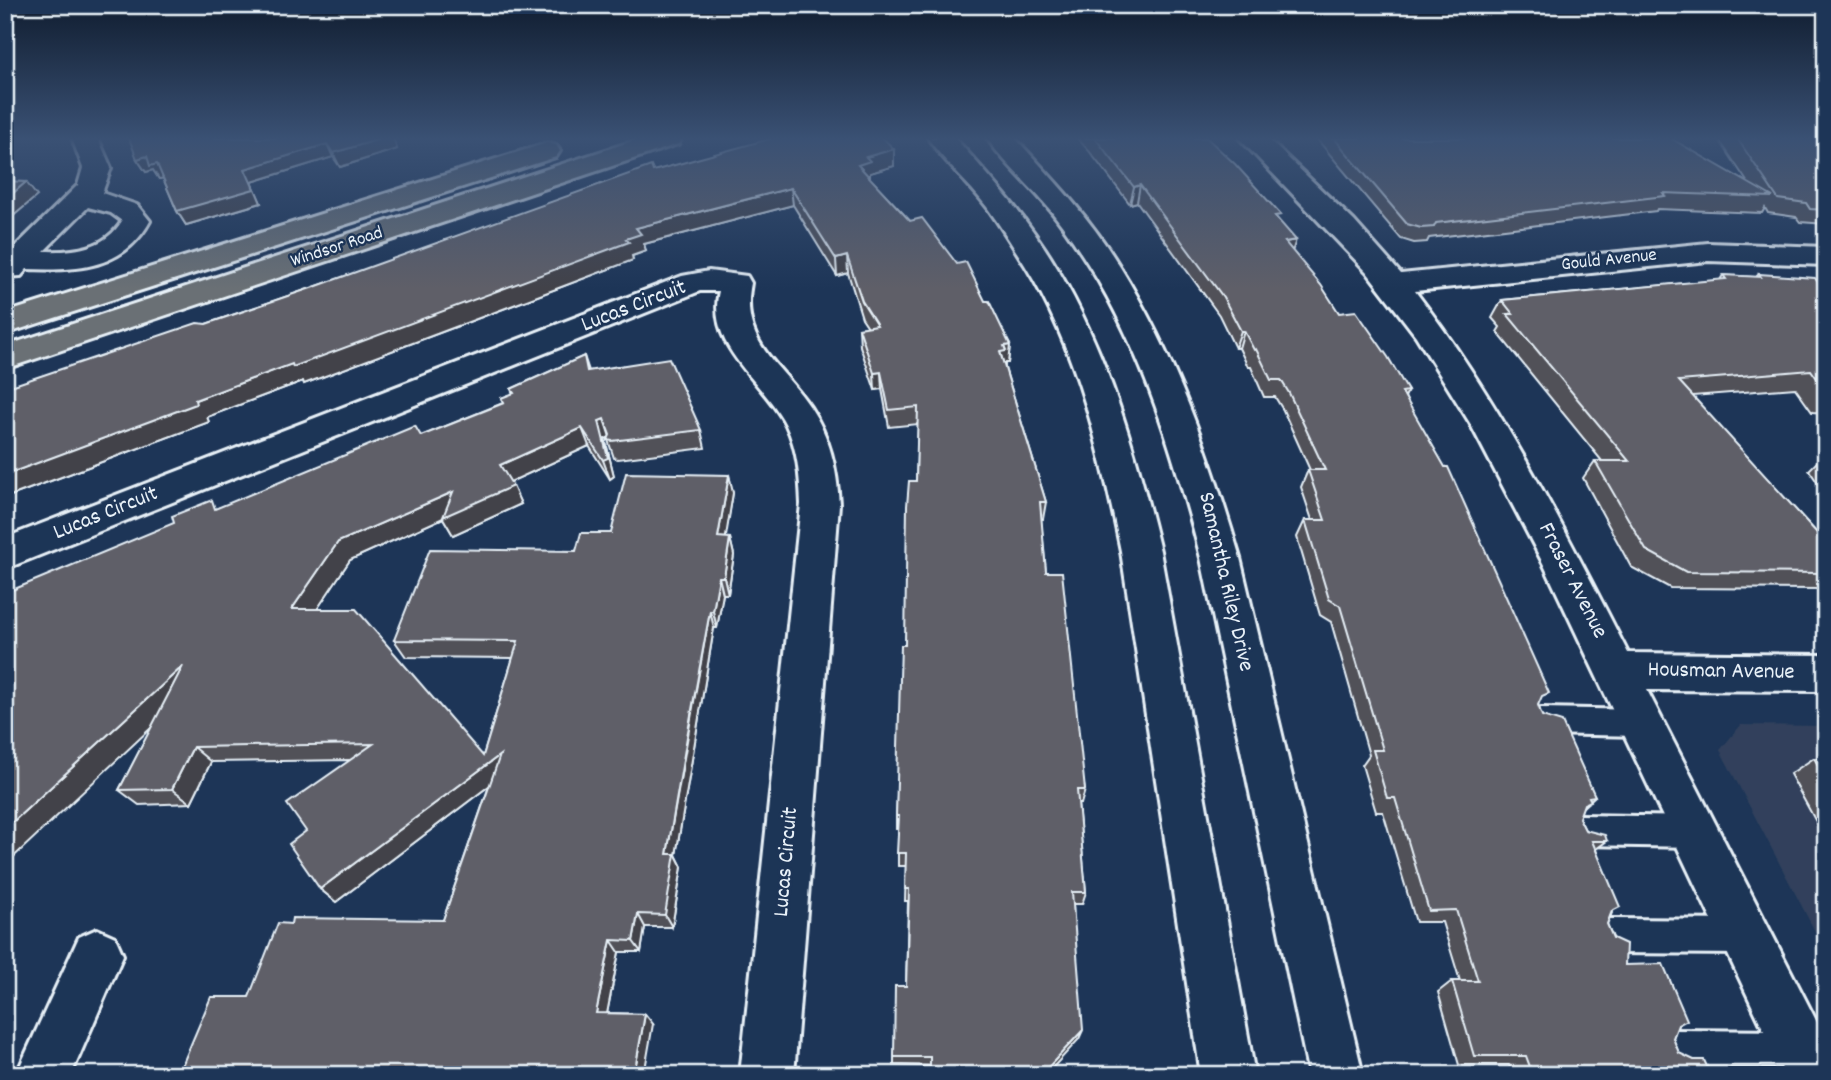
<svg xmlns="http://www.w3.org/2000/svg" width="1831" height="1080" font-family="Dekko,sans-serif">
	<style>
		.built { fill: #30415c }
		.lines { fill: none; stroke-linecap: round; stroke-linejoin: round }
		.service-casing { stroke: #e8f1f8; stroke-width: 6 }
		.minor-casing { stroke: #e8f1f8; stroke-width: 6 }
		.secondary-casing { stroke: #e8f1f8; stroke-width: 6 }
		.primary-casing { stroke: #e8f1f8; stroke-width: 6 }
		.service { fill: #1d3557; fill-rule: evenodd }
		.minor { fill: #1d3557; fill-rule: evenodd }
		.secondary { fill: #1d3557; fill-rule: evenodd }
		.primary { fill: #6a7074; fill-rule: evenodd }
		.wall { fill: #515159; stroke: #e8f1f8; stroke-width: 2 }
		.shaded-wall { fill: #424249; stroke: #e8f1f8; stroke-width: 2 }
		.building { fill: #5e5e68; stroke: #e8f1f8; stroke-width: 2 }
		.labels { text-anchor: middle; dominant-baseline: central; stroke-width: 5; stroke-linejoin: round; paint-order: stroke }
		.far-street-label { font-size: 19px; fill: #e8f1f8; stroke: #1d3557 }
		.street-label { font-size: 23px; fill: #e8f1f8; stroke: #1d3557 }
	</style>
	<rect width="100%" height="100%" fill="#1d3557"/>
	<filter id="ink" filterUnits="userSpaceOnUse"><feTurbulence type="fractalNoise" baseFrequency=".0143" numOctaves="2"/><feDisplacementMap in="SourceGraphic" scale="14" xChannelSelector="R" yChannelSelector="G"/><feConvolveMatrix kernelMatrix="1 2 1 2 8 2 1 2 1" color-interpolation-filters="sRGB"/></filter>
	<g filter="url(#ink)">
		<!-- built -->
		<path class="built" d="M1741,725L1826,726V940L1819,939L1720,750Z"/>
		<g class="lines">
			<!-- service casing -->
			<g class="service-casing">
				<g id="service">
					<path d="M1541,708L1642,710L1653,714L1657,723L1653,732L1642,736L1541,734L1530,730L1526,721L1530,712Z"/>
					<path d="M1581,815L1696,817L1707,821L1712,832L1707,843L1696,847L1581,845L1570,841L1565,830L1570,819Z"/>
					<path d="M1609,919L1747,920L1759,925L1764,937L1759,949L1747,954L1609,953L1597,948L1592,936L1597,924Z"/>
					<path d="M1673,1030L1802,1031L1815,1036L1820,1049L1815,1062L1802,1067L1673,1066L1660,1061L1655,1048L1660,1035Z"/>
				</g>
			</g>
			<!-- minor casing -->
			<g class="minor-casing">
				<g id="minor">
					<path d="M72,138H98L111,168L102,193L137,205L150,221C124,269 77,271 27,269L21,276L5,277V257L78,185L83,168ZM88,207L111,213L122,221C105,249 74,252 44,251Z"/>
					<path d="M1239,138H1267L1354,221L1401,274L1708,243L1826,247V265L1708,261L1415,291C1501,403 1564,528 1628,653L1826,655V691L1647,690L1826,1040V1075H1785L1544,565L1470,423L1416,336L1367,272Z"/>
					<path d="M709,271L747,276L751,283C739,343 781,363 810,407C830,437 837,469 839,504L794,1075H740L801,504C800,477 798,450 786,425C763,380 706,348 719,291H700L5,569V538L682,276Z"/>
					<path d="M97,929L115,937L123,955L71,1075H16L79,937Z"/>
				</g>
			</g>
			<!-- secondary casing -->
			<g class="secondary-casing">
				<g id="secondary">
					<path d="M928,138H955C992,179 1029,220 1057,268C1109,356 1136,452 1160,551L1255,1075H1201L1121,551C1101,453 1078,351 1025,265C1013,246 1000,225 987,207C969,183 945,163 928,138Z"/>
					<path d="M987,138H1015C1053,179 1091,219 1120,267C1176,357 1210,456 1240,558L1363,1075H1309L1201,558C1175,458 1145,356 1090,267C1077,246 1062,224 1047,206C1028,183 1004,163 987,138Z"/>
				</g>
			</g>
			<!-- primary casing -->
			<g class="primary-casing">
				<g id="primary">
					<path d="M642,138H682L678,144L5,369V346Z"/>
					<path d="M547,143L556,145L560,151L556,157L5,334V313Z"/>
				</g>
			</g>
			<!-- service -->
			<use href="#service" class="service"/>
			<!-- minor -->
			<use href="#minor" class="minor"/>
			<!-- secondary -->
			<use href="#secondary" class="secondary"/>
			<!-- primary -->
			<use href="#primary" class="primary"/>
		</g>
		<!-- wall -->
		<g class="wall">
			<path d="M393,138L397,149L340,167L333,157L252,182L261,203L186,225L177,211L163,178L159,179L153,170L146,172L137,159Z"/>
			<path d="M1077,138H1207L1279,221L1292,252L1339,313L1408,391L1405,397L1538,704L1542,716L1595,796L1582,808L1579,818L1585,830L1607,841L1596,849L1612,913L1607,924L1613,938L1625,965L1678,1025L1673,1038L1679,1053L1711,1075H1513L1509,1065H1459L1438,992L1452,981H1460L1442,922H1416L1383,812H1376L1362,765L1369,755L1331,622L1320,615L1297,537L1305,520H1312L1301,487L1308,470H1310L1283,410L1275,397H1264L1251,367H1248L1239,348H1235L1219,315L1137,202L1130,204L1089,151Z"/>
			<path d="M1316,138H1670L1748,183L1718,138H1826V224L1800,222L1796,217L1768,213L1765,208L1762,213L1657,209L1656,211L1429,238L1427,242L1414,243L1401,239Z"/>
			<path d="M894,149V166L870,173V178L985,301L1010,345L1008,363H1005V368L1046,502L1043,519H1041L1046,572L1085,790L1081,804H1078L1086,892L1082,904H1073L1079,1039L930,1066L894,1065V1057L906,986L908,901H905L906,866H898V829H896V816L905,645L916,481L918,424L889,427L882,389L875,390L860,346L859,328L868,327L862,318L848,273L837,276L793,205L644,244L646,251L632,256L633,260L304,384L303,381L207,417L209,422L5,498L206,324L653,171Z"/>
			<path d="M1759,274L1826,294V413L1812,412L1795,388L1692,396L1826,543V589L1670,588L1631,567L1583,478L1595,461H1602L1497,332L1500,327L1492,318L1502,300L1720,280L1723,275L1756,277Z"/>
			<path d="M584,356L589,371L701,430L705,448L618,459L614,458L608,440L609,437L605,439L614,476L610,479L589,446L510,482L521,504L453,535L443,518L350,560L317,609L483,756L513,658L406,657L394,640L729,475L733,493L725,538H730L734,555L728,594H723L717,628H714L693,753L676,855L682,867L672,927H645L641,952H619L607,1013L645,1014L653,1024L249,997L291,924L443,920L489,786L336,902L320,889L306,831L350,760L211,762L191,803L139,805L119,790L151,729L218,508L421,436L503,403L501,398L513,394L511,389Z"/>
			<path d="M1826,453V495L1809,470Z"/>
			<path d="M1814,758H1826V840L1790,774Z"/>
		</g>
		<!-- shaded-wall -->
		<g class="shaded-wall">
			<path d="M383,138H393L397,149L340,167L333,153Z"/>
			<path d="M327,144L333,157L252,182L261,203L186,225L177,211L245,169Z"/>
			<path d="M894,149V166L870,173V178L858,165L866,157Z"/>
			<path d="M147,156L157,164L166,178L159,179L153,170L146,172L137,159Z"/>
			<path d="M26,182L37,196L5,223V200Z"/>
			<path d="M1140,185L1137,202L1130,204L1134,187Z"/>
			<path d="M791,188L793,205L644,244L646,251L632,256L633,260L304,384L303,381L207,417L209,422L5,498V475L195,400L626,239L636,228Z"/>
			<path d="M1296,240L1290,258L1285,242Z"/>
			<path d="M847,256L848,273L837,276L836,259Z"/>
			<path d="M1241,331H1244L1239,348H1235Z"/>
			<path d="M1010,345L1008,363H1005V368L1000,352L1004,346Z"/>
			<path d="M881,372L882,389L875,390L874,373Z"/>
			<path d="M604,419L610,437L605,439L614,476L610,479L603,460L599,421Z"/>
			<path d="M582,428L589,446L508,483L500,465Z"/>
			<path d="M729,475L733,493L723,555L718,537Z"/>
			<path d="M513,486L521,504L453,535L443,518L350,560L306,626L292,609L338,542L453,492Z"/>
			<path d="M730,538L734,555L728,594L724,577Z"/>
			<path d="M719,577L723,594L717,628L713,611Z"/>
			<path d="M710,611L714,628L676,855L682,867L672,927L665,915L667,854Z"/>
			<path d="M183,666L200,682L5,865V829Z"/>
			<path d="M193,747L211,762L191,803L172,789Z"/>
			<path d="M500,755L510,770L336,902L320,889Z"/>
			<path d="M638,914L645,927L641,952L633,941Z"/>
			<path d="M611,940L619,952L605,1024L596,1013Z"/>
			<path d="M645,1014L653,1024L644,1075H634Z"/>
			<path d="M1083,1030L1079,1039L1046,1075H1041Z"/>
		</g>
		<!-- building -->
		<g class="building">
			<path d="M129,138H383L333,153L327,144L245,169L254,189L177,211L157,164L150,166L147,156L137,159Z"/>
			<path d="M773,138H883L894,149L866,157L870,161L858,165L910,221L922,218L957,264L966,262L985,301H989L1010,345L1004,346L1006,351L1000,352L1046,502H1040L1046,572H1062L1085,790H1077L1086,892H1072L1083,1030L1041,1075H930V1057H894L895,986H906L909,889H905L906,853H897L899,816H896L901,645H905L907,506L909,481H916L918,407L889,410L881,372L874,373L859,328L877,325L862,301L847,256L836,259L791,188L636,228L641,234L626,239L629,242L293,367L292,364L195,400L196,404L5,475V388L197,323L206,324L314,287L651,166L653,171Z"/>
			<path d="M1095,138H1207L1235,164L1281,215L1275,216L1296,240L1285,242L1321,285L1339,313L1356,311L1388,357L1408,391L1402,392L1445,467H1448L1549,693L1542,696L1538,705L1542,716L1562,722L1595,796L1589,797L1591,801L1584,804L1579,818L1585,830L1605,835L1607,841H1592L1620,907L1612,911L1607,924L1613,938L1626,944L1625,965L1663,964L1687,1020L1678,1025L1673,1038L1679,1053L1694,1060H1704L1711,1075H1533L1526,1056H1474L1452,981H1478L1456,910L1429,911L1395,798H1387L1373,750H1383L1340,606L1329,599L1305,520H1325L1308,470H1325L1289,393L1281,380H1271L1256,349L1254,350L1244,331H1241L1223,297L1140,185L1134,187Z"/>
			<path d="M1334,138H1670L1773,197L1663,193L1665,196L1436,223L1434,227L1421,228L1407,224Z"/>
			<path d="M1737,138H1826V210L1810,209L1806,203L1778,199Z"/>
			<path d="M5,181L26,182L5,200Z"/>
			<path d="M1759,274L1815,278L1826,294V391L1811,370L1679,381L1826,543V573L1686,572L1646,550L1595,461H1629L1507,314H1513L1502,300L1726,279L1723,275L1761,277Z"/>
			<path d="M584,356L587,371L669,358L701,430L612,441L608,440L610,435L604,419L599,421L608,458L603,460L582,428L500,465L513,486L443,517L453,492L338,542L292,609H356L483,756L518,641L394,640L430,549L576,551L581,533H611L626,473L729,475L718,537L730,538L724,577H719L713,611H710L687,737L667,854H675L665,915L638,914L633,941L611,940L596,1013L645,1014L634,1075H178L211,997H249L278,923L291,924L292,918L443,920L500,755L320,889L289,844L306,831L287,804L373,744L193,747L172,789L119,790L183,666L5,829V593L174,523L172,516L212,500L215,509L415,426L421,436L504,403L501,398L514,393L511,389Z"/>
			<path d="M1814,758H1826V779Z"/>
		</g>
	</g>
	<!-- sky -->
	<linearGradient id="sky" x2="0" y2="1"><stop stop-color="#101d30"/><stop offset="0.48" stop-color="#3a5174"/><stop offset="1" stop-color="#3a5174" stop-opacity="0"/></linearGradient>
	<rect width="1831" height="289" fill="url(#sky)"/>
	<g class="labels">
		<!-- far-street labels -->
		<g class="far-street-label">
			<text transform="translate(337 248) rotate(-18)">Windsor Road</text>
			<text transform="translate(1609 261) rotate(-6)">Gould Avenue</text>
		</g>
		<!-- street labels -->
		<g class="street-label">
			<text transform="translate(634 307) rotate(-21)">Lucas Circuit</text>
			<text transform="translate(106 514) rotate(-22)">Lucas Circuit</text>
			<text transform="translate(1572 581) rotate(63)">Fraser Avenue</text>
			<text transform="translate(1225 582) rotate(77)">Samantha Riley Drive</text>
			<text transform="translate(1721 672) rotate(1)">Housman Avenue</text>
			<text transform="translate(787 862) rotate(-85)">Lucas Circuit</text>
		</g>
	</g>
	<!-- margin -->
	<rect width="1831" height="1080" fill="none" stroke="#1d3557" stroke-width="28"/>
	<rect x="14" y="14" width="1803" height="1052" fill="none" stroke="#e8f1f8" stroke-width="2.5" filter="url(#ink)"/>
</svg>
